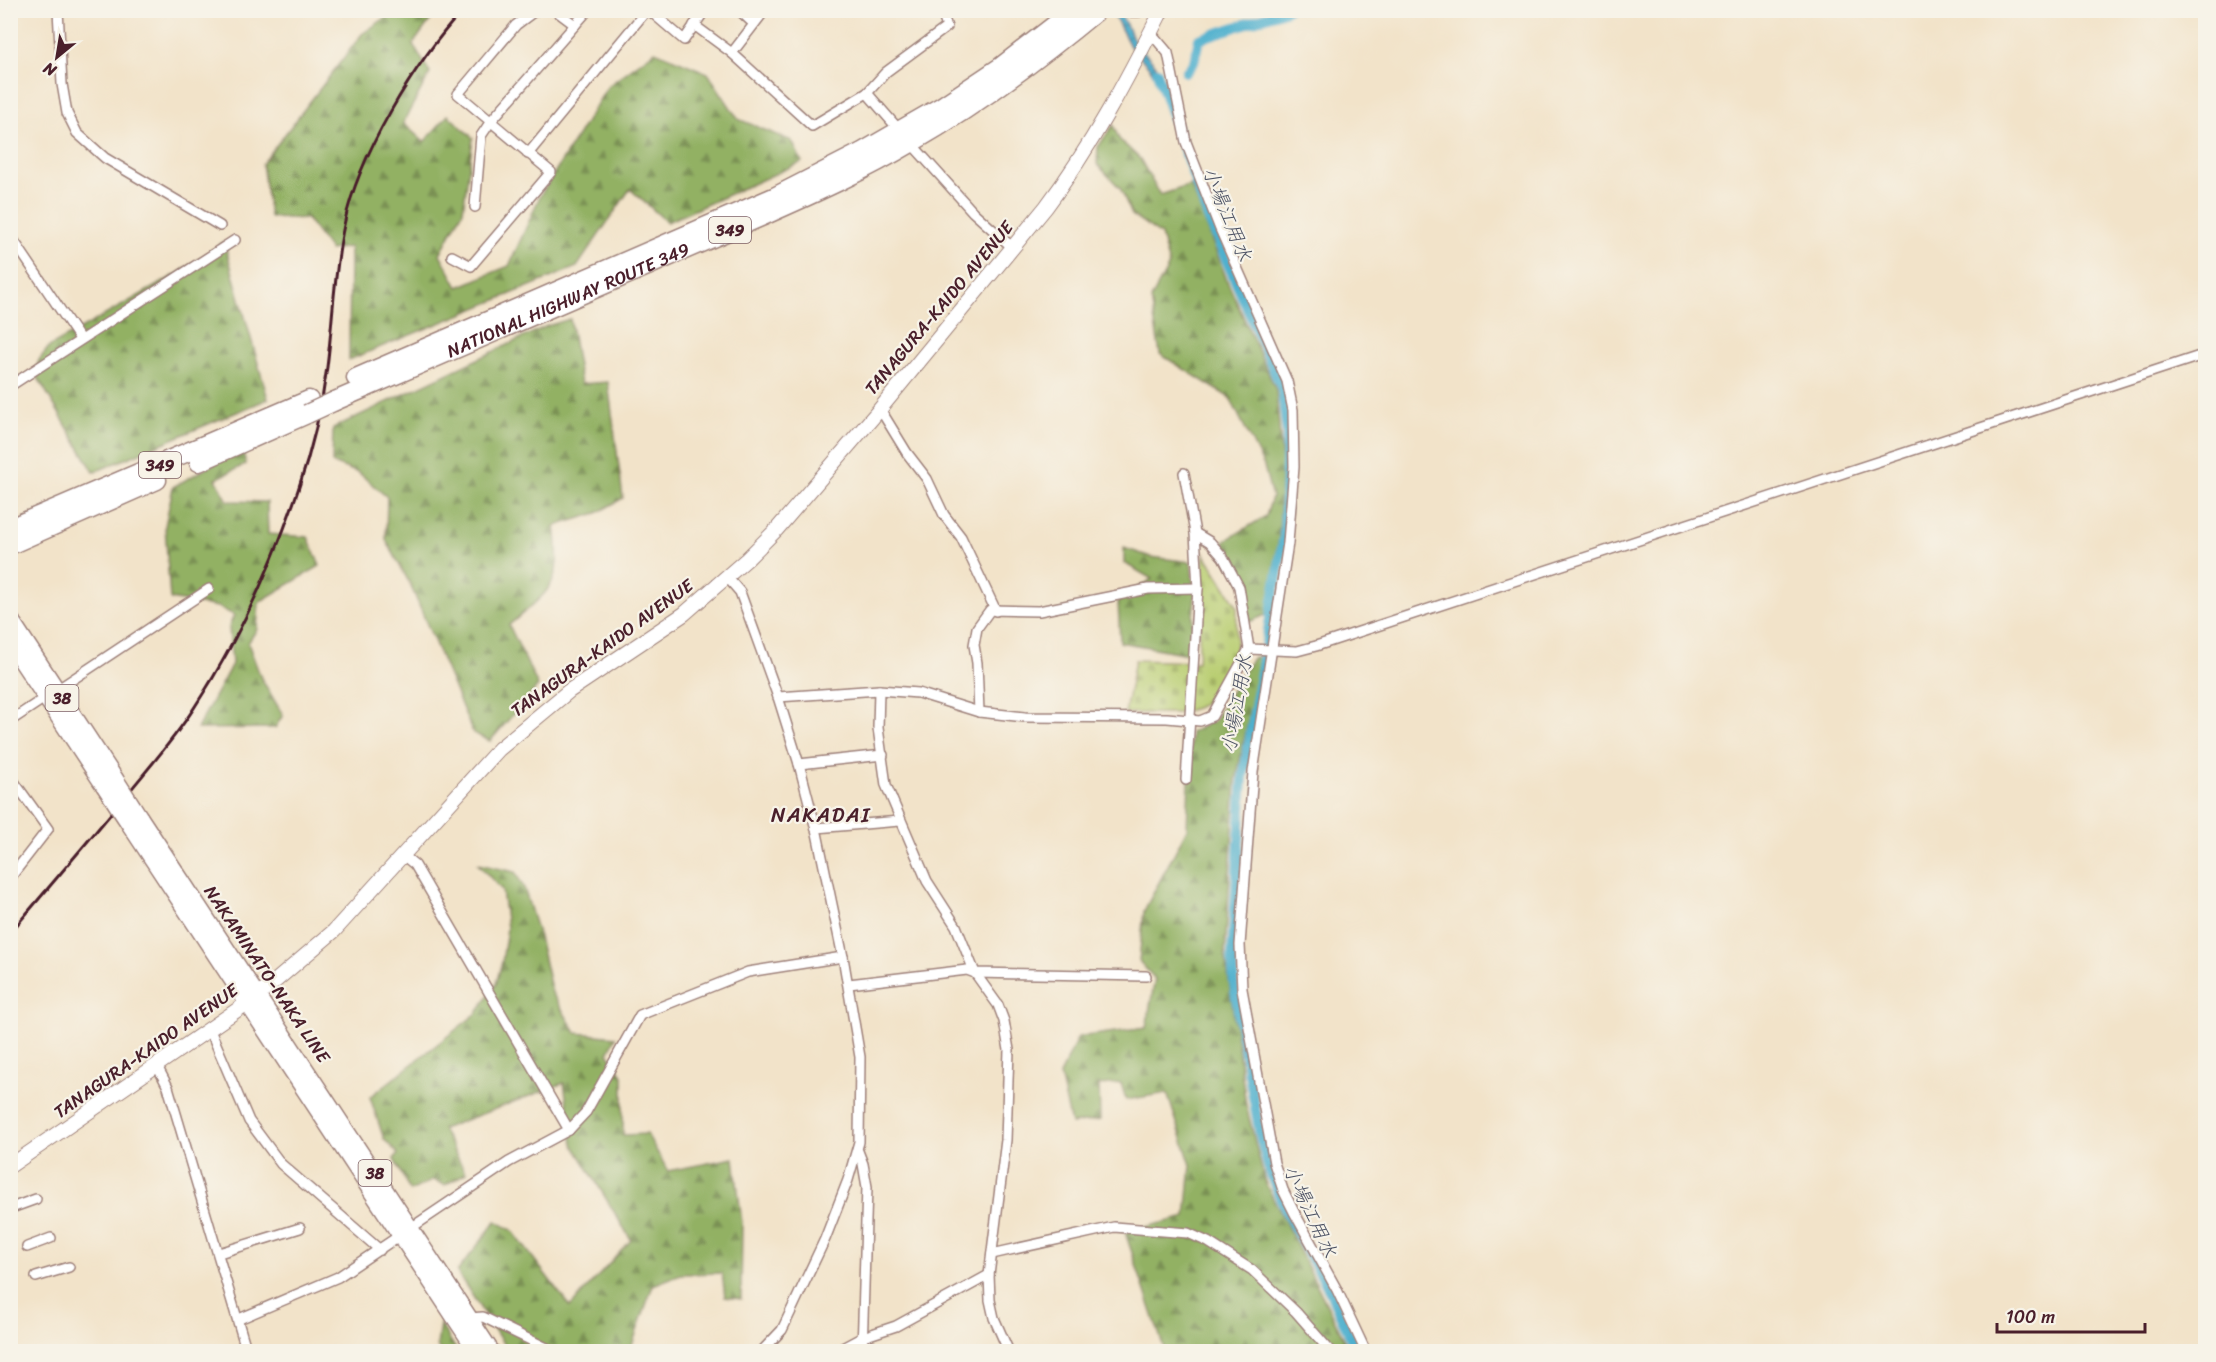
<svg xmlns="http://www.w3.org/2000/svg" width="2216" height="1362" font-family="Sriracha,'Klee One',sans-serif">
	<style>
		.forest { fill: url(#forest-firs); stroke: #6e6848; stroke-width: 1.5 }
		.cemetery { fill: url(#cemetery-stones); stroke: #82764e; stroke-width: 1.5 }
		.water { fill: url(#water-waves); stroke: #4c687c; stroke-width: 1.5 }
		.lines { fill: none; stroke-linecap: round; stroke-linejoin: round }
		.canal { stroke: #4fb0ce; stroke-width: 10 }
		.street-casing { stroke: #9e817a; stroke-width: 12 }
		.secondary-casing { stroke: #9e817a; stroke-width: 16 }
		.primary-casing { stroke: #9e817a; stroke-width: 18 }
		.highway-casing { stroke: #9e817a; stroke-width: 21 }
		.street { stroke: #fff; stroke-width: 9 }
		.secondary { stroke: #fff; stroke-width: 14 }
		.primary { stroke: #fff; stroke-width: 15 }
		.highway { stroke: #fff; stroke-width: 18 }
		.rail { stroke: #4a1f2b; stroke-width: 3 }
		.primary-bridge-casing { stroke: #9e817a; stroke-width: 18; stroke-linecap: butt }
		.highway-bridge-casing { stroke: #9e817a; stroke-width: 21; stroke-linecap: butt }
		.primary-bridge { stroke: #fff; stroke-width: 15 }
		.highway-bridge { stroke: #fff; stroke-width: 18 }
		.labels { text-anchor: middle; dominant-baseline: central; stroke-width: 4.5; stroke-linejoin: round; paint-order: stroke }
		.shield { fill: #f7f3e8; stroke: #7e5f64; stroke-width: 1.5 }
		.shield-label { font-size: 16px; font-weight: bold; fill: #4a1f2b }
		.street-label { font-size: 18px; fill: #4a1f2b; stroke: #f7f3e8 }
		.water-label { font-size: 20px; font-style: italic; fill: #4c5264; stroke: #f7f3e8 }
		.quarter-label { font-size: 21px; letter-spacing: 1.5px; fill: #4a1f2b; stroke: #f7f3e8 }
	</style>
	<defs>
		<pattern id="forest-firs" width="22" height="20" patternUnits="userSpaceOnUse" patternTransform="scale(1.5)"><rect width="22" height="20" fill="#92b164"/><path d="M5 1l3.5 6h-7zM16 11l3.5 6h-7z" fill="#798f53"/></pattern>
		<pattern id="cemetery-stones" width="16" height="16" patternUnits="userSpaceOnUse" patternTransform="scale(1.5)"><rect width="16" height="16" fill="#b9ce72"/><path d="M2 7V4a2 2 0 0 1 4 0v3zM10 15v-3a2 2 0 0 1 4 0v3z" fill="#a1b063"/></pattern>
		<pattern id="water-waves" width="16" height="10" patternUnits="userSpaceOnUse" patternTransform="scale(1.5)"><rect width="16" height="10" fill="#4fb0ce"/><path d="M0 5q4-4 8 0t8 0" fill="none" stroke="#448fa7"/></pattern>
	</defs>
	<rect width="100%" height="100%" fill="#f7f3e8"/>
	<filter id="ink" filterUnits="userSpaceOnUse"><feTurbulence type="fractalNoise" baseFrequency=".0167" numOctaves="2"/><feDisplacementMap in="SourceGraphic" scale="12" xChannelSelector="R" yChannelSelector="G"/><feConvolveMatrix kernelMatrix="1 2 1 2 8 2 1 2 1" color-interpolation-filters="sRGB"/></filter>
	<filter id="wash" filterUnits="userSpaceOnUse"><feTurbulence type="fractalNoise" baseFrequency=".008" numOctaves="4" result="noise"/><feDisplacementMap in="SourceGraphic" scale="24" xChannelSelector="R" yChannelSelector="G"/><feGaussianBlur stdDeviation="1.35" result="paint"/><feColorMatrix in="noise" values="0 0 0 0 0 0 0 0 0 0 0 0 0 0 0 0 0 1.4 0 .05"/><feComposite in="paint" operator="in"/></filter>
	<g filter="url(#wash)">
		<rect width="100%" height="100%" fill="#f2e3c9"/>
		<!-- forest -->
		<g class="forest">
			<path d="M397,10L437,11L413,44L430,73L403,123L424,142L448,115L473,138L463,211L440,254L458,287L509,266L540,196L608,86L655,51L708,73L738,119L792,141L802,162L667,222L630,189L577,267L349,360L350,247L330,250L307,219L270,217L262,164L362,34Z"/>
			<path d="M1113,125L1119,139L1140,159L1160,195L1191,185L1228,283L1276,390L1282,463L1279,537L1268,614L1249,622L1243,585L1223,542L1266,516L1272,497L1264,466L1230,398L1160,354L1151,299L1169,265L1161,235L1132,215L1120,188L1097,164L1098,147Z"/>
			<path d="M224,242L268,399L94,472L35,373L39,360L49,347L177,274Z"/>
			<path d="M570,319L581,384L608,382L623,498L597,513L555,526C563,584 552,589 509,625L538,686L490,741L473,733L410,584L386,540L387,497L359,473L332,463L333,428L547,326Z"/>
			<path d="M242,448L246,464L216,479L228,501L267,502L268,534L308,537L320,566L259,602L257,629L248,643L261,678L283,715L275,728L197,729L232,664L229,627L234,615L218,607L170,599L165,526L173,487Z"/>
			<path d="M1124,548L1151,557L1191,562L1195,597L1189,654L1120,642L1118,601L1152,579L1124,563Z"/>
			<path d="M1254,657L1261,658L1236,780L1225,952L1246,1105L1265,1182L1350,1351H1165L1125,1232L1186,1217L1191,1165L1167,1093L1126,1100L1121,1083L1099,1085L1100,1120L1071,1124L1060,1075L1078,1037L1146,1028L1155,979L1139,961L1144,911L1187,829L1191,732L1214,721L1240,677Z"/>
			<path d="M478,864L515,872L524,888L538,933L552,993L576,1033L616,1037L608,1053L623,1075V1135L647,1134L668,1171L734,1158L742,1223L741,1299L725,1297L722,1273L681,1274L653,1285L630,1351H508L457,1272L496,1221L512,1230L570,1307L631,1240L573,1144L564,1083L442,1129L466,1173L445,1185L433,1180L410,1191L394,1159L398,1154L384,1139L370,1097L477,1013L496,984L502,962L507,928L502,890Z"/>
			<path d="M440,1324L457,1351H440L437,1345Z"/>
		</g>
		<!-- cemetery -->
		<path class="cemetery" d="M1204,553L1237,606L1235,668L1208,702L1196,708L1179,713H1125L1135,660L1198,662Z"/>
		<!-- water -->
		<path class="water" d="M1112,11H1119L1135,42L1155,64L1165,82L1159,84L1150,68L1130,46Z"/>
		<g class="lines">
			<!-- canal -->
			<g class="canal">
				<path d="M1157,72L1208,218L1282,389L1287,433L1284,536L1243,778L1232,955L1234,984L1241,1030L1260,1135L1270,1174L1289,1218L1328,1288L1357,1352"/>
				<path d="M1186,72L1194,62L1199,39L1287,10"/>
			</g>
		</g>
	</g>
	<g filter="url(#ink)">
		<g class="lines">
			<!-- street casing -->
			<g class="street-casing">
				<g id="street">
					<path d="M58,10L62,84L67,113L77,133L105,158L220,226"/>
					<path d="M555,10L575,25"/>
					<path d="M649,10L684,40L705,10"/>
					<path d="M739,10L754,24"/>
					<path d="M798,10H799"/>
					<path d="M694,25L732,53L812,126L867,93L886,72L947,27L941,10"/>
					<path d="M1151,33L1168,53L1186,142L1220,229L1287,381L1293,410L1294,467L1288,543L1253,772L1240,945L1242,989L1274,1163L1283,1190L1294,1212L1337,1290L1366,1352"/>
					<path d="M732,53L765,10"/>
					<path d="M867,93L901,132"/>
					<path d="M910,142L973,212L1013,248"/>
					<path d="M528,154L647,10"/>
					<path d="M475,207L481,136L491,121L588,10"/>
					<path d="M10,235L80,339"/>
					<path d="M452,256L471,266L551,172L458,94L516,25L536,10"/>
					<path d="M10,386L235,240"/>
					<path d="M880,409L907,453L927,479L944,515L961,537L996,611"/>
					<path d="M1184,473L1195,533L1198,588L1186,780"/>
					<path d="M727,577L740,592L778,697L799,764L817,833L843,957L860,1057L859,1142L848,1180L825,1239L782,1330L761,1352"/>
					<path d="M1249,649L1297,651L1316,646L2206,354"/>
					<path d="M879,690L878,728L886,785L927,881L956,926L975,973L998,1005L1004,1021L1009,1050L1006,1140L989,1275L990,1300L994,1318L1009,1352"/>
					<path d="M778,697L879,690L918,693L979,712L1025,717L1167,718L1200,721L1212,716L1249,649L1239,587L1223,557L1210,542L1195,533"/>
					<path d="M979,712L977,663L974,645L977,628L990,610L1039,611L1148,589L1198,588"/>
					<path d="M10,721L209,589"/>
					<path d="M799,764L883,755"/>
					<path d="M10,776L48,829L10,878"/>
					<path d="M816,828L900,821"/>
					<path d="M403,855L415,865L569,1130"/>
					<path d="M849,984L967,970L975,973L1146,976"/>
					<path d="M210,1030L249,1121L281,1164L380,1250"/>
					<path d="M157,1066L168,1087L247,1352"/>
					<path d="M858,1151L863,1164L867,1187L862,1352"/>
					<path d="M14,1207L36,1199"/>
					<path d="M27,1247L51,1238"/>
					<path d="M219,1253L300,1228"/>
					<path d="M992,1254L1114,1227L1188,1233L1208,1242L1252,1270L1296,1312L1331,1352"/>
					<path d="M36,1277L69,1267"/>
					<path d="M470,1318L483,1317L555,1352"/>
					<path d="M239,1319L338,1277L509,1162L569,1130L586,1112L640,1015L748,972L843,957"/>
					<path d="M835,1352L863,1337L896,1326L989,1275"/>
				</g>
			</g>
			<!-- secondary casing -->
			<g class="secondary-casing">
				<g id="secondary">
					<path d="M1131,10H1138"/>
					<path d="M10,1166L259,995L334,931L499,749L569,691L684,614L747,559L777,529L880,409L1046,207C1092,146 1127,79 1162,10"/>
				</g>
			</g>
			<!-- primary casing -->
			<g class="primary-casing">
				<g id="primary">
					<path d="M10,618L115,778"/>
					<path d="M10,644L104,786"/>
					<path d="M140,817L492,1352"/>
					<path d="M129,824L477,1352"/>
				</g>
			</g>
			<!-- highway casing -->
			<g class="highway-casing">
				<g id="highway">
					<path d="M356,378L774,197L862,152L942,106L999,68L1074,10"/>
					<path id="s1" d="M335,401L763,216C813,194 864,171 911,143C977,105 1039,59 1098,10"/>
					<path d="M199,462L305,415"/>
					<path d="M10,528L309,400"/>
					<path d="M10,545L157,480"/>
				</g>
			</g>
			<!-- street -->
			<use href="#street" class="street"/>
			<!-- secondary -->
			<use href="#secondary" class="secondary"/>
			<!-- primary -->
			<use href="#primary" class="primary"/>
			<!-- highway -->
			<use href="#highway" class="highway"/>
			<!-- rail -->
			<path class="rail" d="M10,933C50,886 90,839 129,792C151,765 175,738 194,708C238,641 272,566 298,490C311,452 322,406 327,367C333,321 334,270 344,225C358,156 415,62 463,10"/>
			<!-- primary-bridge casing -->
			<g class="primary-bridge-casing">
				<g id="primary-bridge">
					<path d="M115,778L140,817"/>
					<path d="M104,786L129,824"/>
				</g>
			</g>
			<!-- highway-bridge casing -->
			<g class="highway-bridge-casing">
				<path id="highway-bridge" d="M307,414L335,401"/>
			</g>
			<!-- primary-bridge -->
			<use href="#primary-bridge" class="primary-bridge"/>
			<!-- highway-bridge -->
			<use href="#highway-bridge" class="highway-bridge"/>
		</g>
	</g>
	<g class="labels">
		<!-- shield labels -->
		<g class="shield">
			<rect x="709" y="217" width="42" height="26" rx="4.5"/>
			<rect x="139" y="452" width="42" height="26" rx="4.5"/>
			<rect x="45.5" y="685" width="33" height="26" rx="4.5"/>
			<rect x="358.5" y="1160" width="33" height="26" rx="4.5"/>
		</g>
		<g class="shield-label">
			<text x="730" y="230">349</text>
			<text x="160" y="465">349</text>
			<text x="62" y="698">38</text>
			<text x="375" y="1173">38</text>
		</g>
		<!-- street labels -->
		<g class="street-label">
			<text stroke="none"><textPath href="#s1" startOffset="254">NATIONAL HIGHWAY ROUTE 349</textPath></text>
			<text transform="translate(939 308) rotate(-50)">TANAGURA-KAIDO AVENUE</text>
			<text transform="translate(602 648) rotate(-36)">TANAGURA-KAIDO AVENUE</text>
			<text transform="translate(267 974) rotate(56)">NAKAMINATO-NAKA LINE</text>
			<text transform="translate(146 1051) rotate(-35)">TANAGURA-KAIDO AVENUE</text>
		</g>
		<!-- water labels -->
		<g class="water-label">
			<text transform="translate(1227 214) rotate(68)">小場江用水</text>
			<text transform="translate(1237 704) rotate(-80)">小場江用水</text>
			<text transform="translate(1310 1211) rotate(65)">小場江用水</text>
		</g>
		<!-- quarter labels -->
		<g class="quarter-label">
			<text x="821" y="815">NAKADAI</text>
		</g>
	</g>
	<!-- margin -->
	<rect width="2216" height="1362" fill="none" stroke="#f7f3e8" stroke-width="36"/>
	<!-- north arrow -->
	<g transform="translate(57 57) rotate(210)" stroke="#f7f3e8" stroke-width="4.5" paint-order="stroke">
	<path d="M0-4.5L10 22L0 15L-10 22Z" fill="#4a1f2b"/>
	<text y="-9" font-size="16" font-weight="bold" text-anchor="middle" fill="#4a1f2b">N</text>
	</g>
	<!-- scale -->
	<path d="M1997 1323v9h148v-9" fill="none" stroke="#4a1f2b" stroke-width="3"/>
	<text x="2006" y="1323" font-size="18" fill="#4a1f2b" stroke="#f7f3e8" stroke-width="4.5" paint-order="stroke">100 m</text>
</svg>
